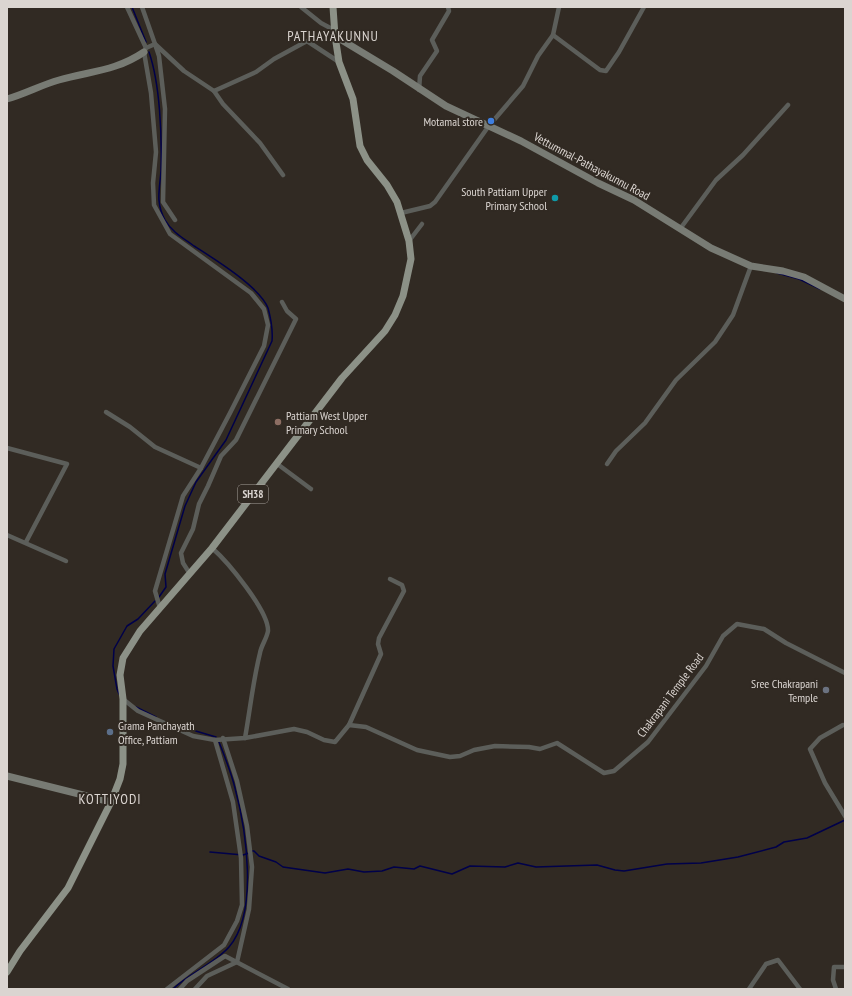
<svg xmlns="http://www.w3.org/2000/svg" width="852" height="996" font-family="'PT Sans Narrow',sans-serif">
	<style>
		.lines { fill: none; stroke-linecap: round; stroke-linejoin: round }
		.stream { stroke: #00014a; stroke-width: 1.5 }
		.street { stroke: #5c5e5a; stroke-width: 4.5 }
		.secondary { stroke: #787b74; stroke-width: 7 }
		.primary { stroke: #8c9187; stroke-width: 7 }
		.shop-dot { fill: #3f7fe0; stroke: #312a23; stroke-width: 1.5 }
		.culture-dot { fill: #0f9aa8; stroke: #312a23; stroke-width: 1.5 }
		.education-dot { fill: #8d6e63; stroke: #312a23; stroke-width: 1.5 }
		.worship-dot { fill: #6b7280; stroke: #312a23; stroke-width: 1.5 }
		.service-dot { fill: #5c6f8a; stroke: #312a23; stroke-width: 1.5 }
		.labels { text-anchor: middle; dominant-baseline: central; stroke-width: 4; stroke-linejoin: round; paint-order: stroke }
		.shield { fill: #312a23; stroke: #a8a29d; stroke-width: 1 }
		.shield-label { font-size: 11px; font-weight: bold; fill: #dbd5d1 }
		.poi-label { font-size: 12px; fill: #dbd5d1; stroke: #312a23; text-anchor: end }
		.street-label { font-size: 12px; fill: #dbd5d1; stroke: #312a23 }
		.quarter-label { font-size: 14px; letter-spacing: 1px; fill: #dbd5d1; stroke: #312a23 }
	</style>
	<rect width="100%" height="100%" fill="#312a23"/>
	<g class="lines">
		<!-- stream -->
		<g class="stream">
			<path d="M132,7L146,42"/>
			<path d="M149,52C160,84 162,135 161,170C160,188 155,202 165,220C172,232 183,238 194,246C213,258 260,287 268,308C271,319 273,330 272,341L226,440L196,482L185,506L165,574L166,587L159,597"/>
			<path d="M777,273L799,279L820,289"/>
			<path d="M119,694L117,689L113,666L114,649L127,626L138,619L155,601"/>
			<path d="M136,707L156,717"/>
			<path d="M172,724L216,737"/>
			<path d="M252,851H254L259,856L276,862L283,867L325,873L348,869L364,872L382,871L394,867L414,869L420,866L452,874L470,866L505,867L518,863L536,867L597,865L615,870L624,871L667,864L701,863L738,857L776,847L784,842L807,838L845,820"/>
			<path d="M210,852L243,855L249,853"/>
			<path d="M173,989C189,973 214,964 229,947C259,912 246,829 235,788C231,772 225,757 219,742"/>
		</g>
		<!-- street -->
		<g class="street">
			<path d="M127,7L146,48L144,52L151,93L156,152L153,183L154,205L170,234L251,293L264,309L268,325L264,346L230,413L201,468L183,496L155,591L160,608"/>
			<path d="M142,7L155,44L146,48"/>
			<path d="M301,7L321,23L334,30"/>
			<path d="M553,35L559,7"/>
			<path d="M419,90L420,76L437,51L432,40L449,11L448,7"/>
			<path d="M214,91L223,104L260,143L283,175"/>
			<path d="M401,213L430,206L435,202L488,127L523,86L538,56L553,35L600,70L606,71L619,52L644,7"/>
			<path d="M175,220L163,202L165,109L159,56L155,44L184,71L214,91L256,72L274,59L307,41L339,62"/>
			<path d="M680,229L716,180L743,155L788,105"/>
			<path d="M409,241L422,224"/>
			<path d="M106,412L130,427L155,447L201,468"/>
			<path d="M7,448L67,464L26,542"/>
			<path d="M276,463L311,489"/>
			<path d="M607,464L616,451L645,423L676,380L715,342L733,315L751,266"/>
			<path d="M7,535L66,561"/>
			<path d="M212,548C227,561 269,611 268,631C267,638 261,646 260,653C253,681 250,710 245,738"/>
			<path d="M190,574L183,563L181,553L193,529L199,504L208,486L221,456L236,440L296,319L287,311L282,302"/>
			<path d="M123,699L138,711L193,736L215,740L245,738L294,729L307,732L324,740L335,742L349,725L366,727L417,750L450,757L460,756L474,750L495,746L529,747L540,749L557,743L604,773L614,771L648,742L706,666L723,636L737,624L764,629L786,643L845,673"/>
			<path d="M349,725L381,654L378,644L379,638L404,591L402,585L390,579"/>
			<path d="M843,725L820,738L810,749L825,783L845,816"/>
			<path d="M167,989L224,945L237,921L242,905L241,858L233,802L215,740"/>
			<path d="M180,989L187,981L225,956L288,989"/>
			<path d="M195,989L207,976L237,962L249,909L252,867L247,826L237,781L223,738"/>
			<path d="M749,989L766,964L778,960L800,989"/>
			<path d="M836,989L833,980L834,967H845"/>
		</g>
		<!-- secondary -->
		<g class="secondary">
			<path d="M335,36L393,71L446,106L521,141L598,183L634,200L711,248L751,266L783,271L804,277L845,299"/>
			<path d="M7,99C25,94 41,85 59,80C91,71 116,71 144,52"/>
			<path d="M7,776L111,802"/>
		</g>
		<!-- primary -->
		<path class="primary" d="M7,972L20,951L68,888L111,802L120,779L123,764V699L120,675L123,658L140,631L212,548L342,378L385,331L395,315L403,296L411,259L409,241L397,202L387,185L367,160L360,146L353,99L339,62L335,36L333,7"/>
	</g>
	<!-- markers -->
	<circle class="shop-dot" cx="491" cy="121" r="4"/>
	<circle class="culture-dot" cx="555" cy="198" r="4"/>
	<circle class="education-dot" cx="278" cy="422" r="4"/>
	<circle class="worship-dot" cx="826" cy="690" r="4"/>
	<circle class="service-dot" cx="110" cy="732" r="4"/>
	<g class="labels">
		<!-- shield labels -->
		<rect class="shield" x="238" y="485" width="30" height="18" rx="3"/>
		<g class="shield-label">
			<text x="253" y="494">SH38</text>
		</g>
		<!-- poi labels -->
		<g class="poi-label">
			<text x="483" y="121">Motamal store</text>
			<text x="547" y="191">South Pattiam Upper<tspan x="547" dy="14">Primary School</tspan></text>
			<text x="286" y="415" text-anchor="start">Pattiam West Upper<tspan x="286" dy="14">Primary School</tspan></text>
			<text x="818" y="683">Sree Chakrapani<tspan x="818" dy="14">Temple</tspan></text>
			<text x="118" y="725" text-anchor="start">Grama Panchayath<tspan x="118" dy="14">Office, Pattiam</tspan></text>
		</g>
		<!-- street labels -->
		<g class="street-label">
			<text transform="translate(592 166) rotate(28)">Vettummal-Pathayakunnu Road</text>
			<text transform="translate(670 695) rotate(-53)">Chakrapani Temple Road</text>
		</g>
		<!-- quarter labels -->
		<g class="quarter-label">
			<text x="333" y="36">PATHAYAKUNNU</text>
			<text x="110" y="799">KOTTIYODI</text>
		</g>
	</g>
	<!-- border -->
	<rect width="852" height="996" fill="none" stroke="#dbd5d1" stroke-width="16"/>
</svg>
